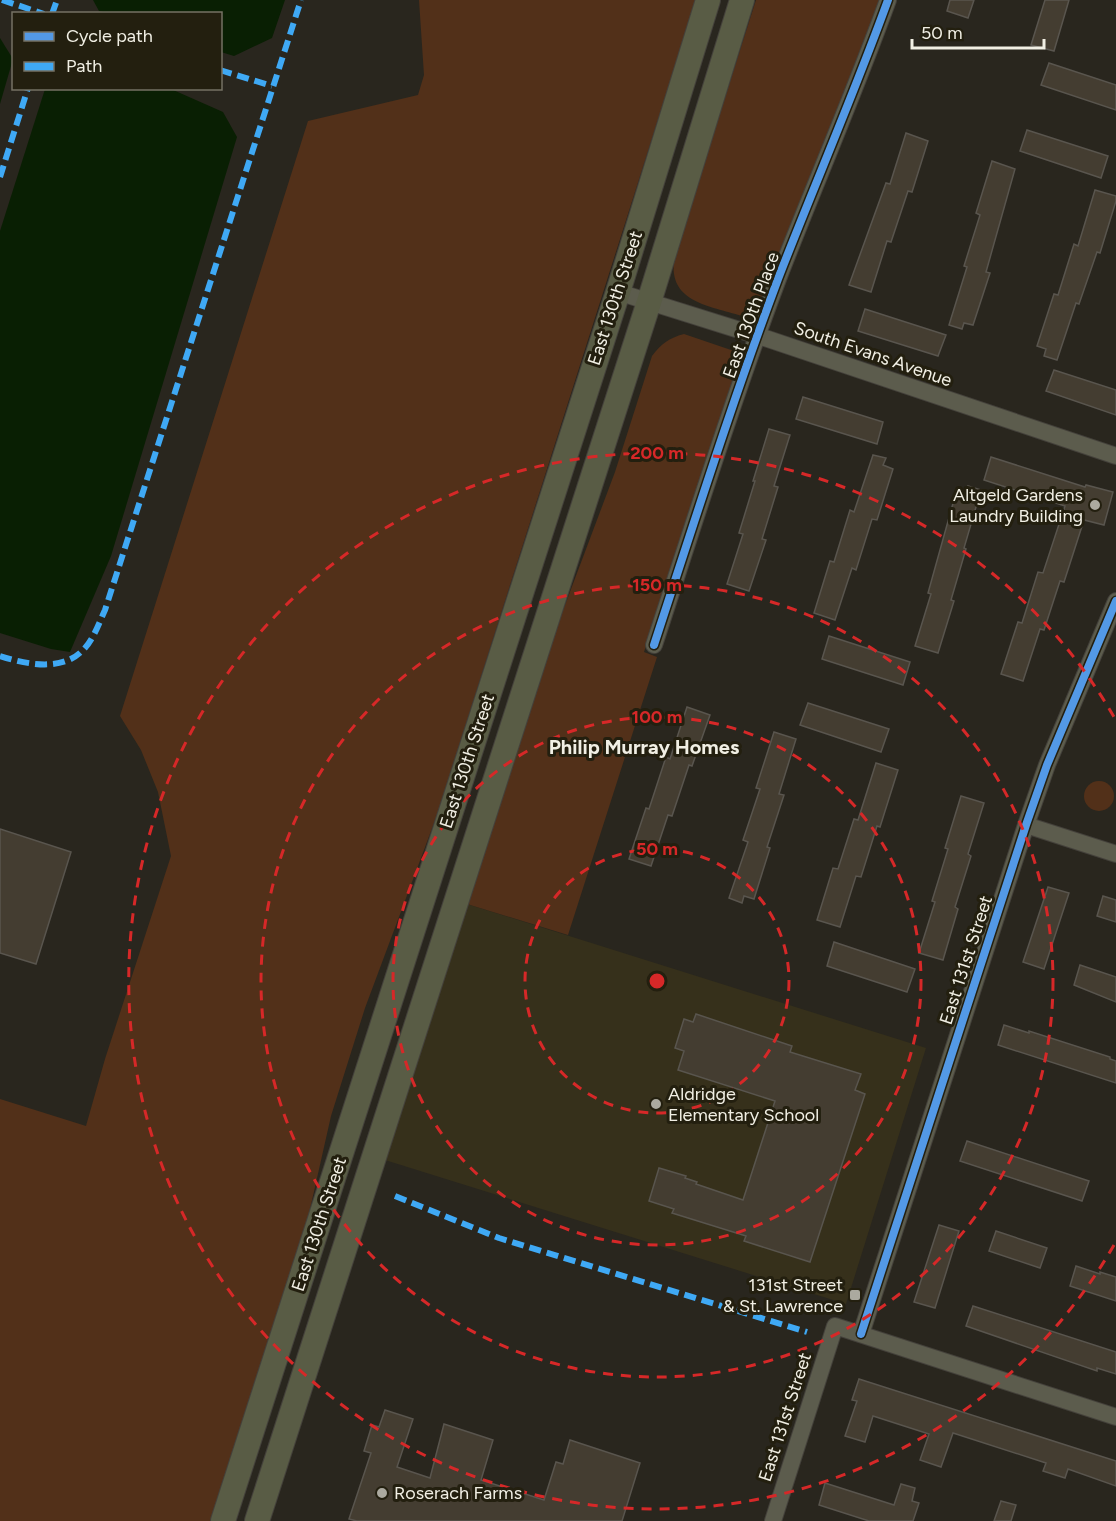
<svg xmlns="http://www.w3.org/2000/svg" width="1116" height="1521" font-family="Figtree,sans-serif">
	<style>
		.built { fill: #36301b }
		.green { fill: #523019 }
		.water { fill: #091f03 }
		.building { fill: #443d31; stroke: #59554e; stroke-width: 1.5 }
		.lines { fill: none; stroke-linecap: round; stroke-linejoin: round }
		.street-casing { stroke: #44413b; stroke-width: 18 }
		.secondary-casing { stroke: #44413b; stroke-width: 26 }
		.street { stroke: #5c5c4d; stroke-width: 16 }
		.secondary { stroke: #595c45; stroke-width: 24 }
		.quiet { stroke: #3fa9f5; stroke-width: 6; stroke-dasharray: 12 6; stroke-linecap: butt }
		.cycleway-casing { stroke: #231f0f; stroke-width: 11 }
		.cycleway { stroke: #5399e6; stroke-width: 8 }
		.ring { fill: none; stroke: #d62828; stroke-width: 3; stroke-dasharray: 10 8 }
		.poi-dot { fill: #aba99f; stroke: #231f0f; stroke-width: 2 }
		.labels { text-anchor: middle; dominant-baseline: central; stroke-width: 6; stroke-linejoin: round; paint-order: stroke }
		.street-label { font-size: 18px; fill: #f1efe4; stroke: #231f0f }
		.poi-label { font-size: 18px; fill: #f1efe4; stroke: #231f0f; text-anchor: end }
		.neighbourhood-label { font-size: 20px; font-weight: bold; fill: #f1efe4; stroke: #231f0f }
		.centre { fill: #d62828; stroke: #231f0f; stroke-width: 3 }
		.ring-label { font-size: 18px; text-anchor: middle; font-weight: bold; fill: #d62828; stroke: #231f0f; stroke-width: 6; stroke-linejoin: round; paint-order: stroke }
	</style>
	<rect width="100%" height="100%" fill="#29261e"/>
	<!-- built -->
	<path class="built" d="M467,904L926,1048L846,1304L385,1160Z"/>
	<!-- green -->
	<g class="green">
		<path d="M419,0H696L437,815L365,1008L331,1116L308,1218L211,1521H0V1099L86,1126L105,1059L171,856L158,792L141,750L120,716L308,121L418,95L424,75Z"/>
		<path d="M756,0H880L842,102L759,304H756L750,316L745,317C708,305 665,303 675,254Z"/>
		<path d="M684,334L734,351L737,356L733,369L736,370L644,652L657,657L568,935L467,904L541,669L615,472L652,356C661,344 669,338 684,334Z"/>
		<circle cx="1099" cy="796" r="15"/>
	</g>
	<!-- water -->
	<g class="water">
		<path d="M93,0H285L272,38L234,56L221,52L220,14L107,13L99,11Z"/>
		<path d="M0,38L13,59L0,104Z"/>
		<path d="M45,89H171L223,112L237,137L111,556L70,652L51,649L0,633V231Z"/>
	</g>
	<!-- building -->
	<g class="building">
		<path d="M950,0H974L968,18L947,11Z"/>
		<path d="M1045,0H1069L1054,51L1031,45Z"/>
		<path d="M1049,63L1116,85V110L1041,85Z"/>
		<path d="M1027,130L1108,156L1101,178L1020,151Z"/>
		<path d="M906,133L928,141L912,192L908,191L891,242L887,241L871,292L849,285L886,183L890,184Z"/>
		<path d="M992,161L1015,169L986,272L990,273L973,325L964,323L962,329L949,325L967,267L964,266L980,215L976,213Z"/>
		<path d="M1095,190L1116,196V201L1100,253L1097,252L1079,304L1076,303L1057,360L1044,356L1046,349L1037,346L1054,294L1058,295L1074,244L1078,246Z"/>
		<path d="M865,309L946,335L938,356L858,331Z"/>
		<path d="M1054,370L1116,390V415L1046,391Z"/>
		<path d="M803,397L883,422L877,444L796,419Z"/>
		<path d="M769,429L790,435L774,486L778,487L762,539L766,540L749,591L727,584L743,534L739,533L755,481H753Z"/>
		<path d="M873,455L886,458L883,465L893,469L877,520L872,519L856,570L852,568L835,620L814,613L830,561L834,562L850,510L854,512Z"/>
		<path d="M991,457L1085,487L1086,485L1113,492L1104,525L1084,520L1064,582L1060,581L1044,630L1040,629L1023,681L1001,674L1018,622L1022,623L1038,572L1043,573L1065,506L984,480Z"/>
		<path d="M968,486L981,490L964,548L966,549L951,600L954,601L938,653L915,646L931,594L928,593L957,489L967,492Z"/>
		<path d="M829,636L910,662L903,685L822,659Z"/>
		<path d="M808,703L889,729L881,752L800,725Z"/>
		<path d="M687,707L710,715L692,766L689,765L672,816L668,815L651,866L629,859L646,808L649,809L666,757L670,759Z"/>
		<path d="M774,732L796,739L779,794L784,795L767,847L770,848L754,899L744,896L742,903L729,898L748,842L743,840L760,789L756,788Z"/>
		<path d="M876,763L898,770L880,827L877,826L861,877L856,876L840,927L817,920L833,868L838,869L854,819L858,820Z"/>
		<path d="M961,796L984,803L968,854L971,856L955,907L958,909L943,960L919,953L935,902L932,901L948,849L945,848Z"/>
		<path d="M0,829L71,852L36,964L0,953Z"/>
		<path d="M1048,887L1069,893L1044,969L1023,962Z"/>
		<path d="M1103,896L1116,900V922L1097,916Z"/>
		<path d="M834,942L915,969L907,992L827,966Z"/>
		<path d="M1080,965L1116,977V1002L1074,985Z"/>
		<path d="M696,1014L792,1046L790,1052L861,1074L855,1090L865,1094L810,1262L744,1241L746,1236L672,1213L674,1209L649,1201L659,1168L686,1176L685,1178L697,1182L696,1184L743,1200L775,1101L678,1070L684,1051L675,1048L684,1019L693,1022Z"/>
		<path d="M1004,1025L1029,1033V1031L1110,1057V1059L1116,1061V1083L998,1045Z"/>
		<path d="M967,1141L1089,1181L1082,1201L960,1161Z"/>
		<path d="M939,1225L959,1231L935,1308L914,1302Z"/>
		<path d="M996,1231L1047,1248L1040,1268L989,1251Z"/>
		<path d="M1076,1266L1100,1274V1272L1116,1277V1301L1070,1286Z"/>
		<path d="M973,1306L1116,1352V1374L1097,1368V1371L966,1326Z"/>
		<path d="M859,1379L1116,1461V1486L1068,1469L1065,1478L1043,1471L1046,1463L953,1433L941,1467L920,1460L929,1434L873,1416L865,1442L845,1436L857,1401L852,1400Z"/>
		<path d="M385,1410L413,1419L397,1467L430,1478L444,1424L493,1440L481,1480L544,1500L556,1462L563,1464L570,1440L640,1463L622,1521H357L349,1519L371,1453L364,1451L372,1425L379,1427Z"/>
		<path d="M825,1483L894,1505L901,1484L915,1488L912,1501L919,1503L913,1521H869L819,1505Z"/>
		<path d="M1001,1501L1016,1505L1011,1521H994Z"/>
	</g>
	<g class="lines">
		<!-- street casing -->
		<g class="street-casing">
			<g id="street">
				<path d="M618,292L768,339L1116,456"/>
				<path d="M654,645C694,523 733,399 778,279C814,186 854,94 888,0"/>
				<path d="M1026,825L1116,854"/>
				<path d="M861,1334L1026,825L1047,765L1116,601"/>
				<path d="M773,1521L835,1326L1116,1417"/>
			</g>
		</g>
		<!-- secondary casing -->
		<g class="secondary-casing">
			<g id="secondary">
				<path d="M223,1521L618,292L708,0"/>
				<path d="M257,1521L649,302L742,0"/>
			</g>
		</g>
		<!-- street -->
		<use href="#street" class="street"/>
		<!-- secondary -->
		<use href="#secondary" class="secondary"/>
		<!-- quiet -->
		<g class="quiet">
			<path d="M2,0L44,14"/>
			<path d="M52,14L57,0"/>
			<path d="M220,70L272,86"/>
			<path d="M0,177L28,88"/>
			<path d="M0,656C25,664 61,672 82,651C93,641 99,623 105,610L301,0"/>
			<path d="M395,1196L499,1238L807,1332"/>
		</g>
		<!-- cycleway casing -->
		<g class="cycleway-casing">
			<g id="cycleway">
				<path d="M654,645C694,523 733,399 778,279C814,186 854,94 888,0"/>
				<path d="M861,1334L1026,825L1047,765L1116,601"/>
			</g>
		</g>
		<!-- cycleway -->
		<use href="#cycleway" class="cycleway"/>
	</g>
	<!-- distance rings -->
	<g class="ring">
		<circle cx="657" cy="981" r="132"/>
		<circle cx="657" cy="981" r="264"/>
		<circle cx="657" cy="981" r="396"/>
		<path d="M1114 1245A528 528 0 1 1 1114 717"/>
	</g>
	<!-- markers -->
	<g class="poi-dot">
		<circle cx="1095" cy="505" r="6"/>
		<circle cx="656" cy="1104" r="6"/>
		<rect x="849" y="1289" width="12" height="12" rx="3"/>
		<circle cx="382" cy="1493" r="6"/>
	</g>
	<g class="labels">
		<!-- street labels -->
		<g class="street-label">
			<text transform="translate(615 298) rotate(-72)">East 130th Street</text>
			<text transform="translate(751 315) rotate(-70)">East 130th Place</text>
			<text transform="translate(873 354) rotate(19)">South Evans Avenue</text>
			<text transform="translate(467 761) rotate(-72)">East 130th Street</text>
			<text transform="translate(966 960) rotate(-72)">East 131st Street</text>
			<text transform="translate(319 1224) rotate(-72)">East 130th Street</text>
			<text transform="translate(785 1417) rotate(-72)">East 131st Street</text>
		</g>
		<!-- poi labels -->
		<g class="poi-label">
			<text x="1083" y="495">Altgeld Gardens<tspan x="1083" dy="21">Laundry Building</tspan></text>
			<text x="668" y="1094" text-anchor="start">Aldridge<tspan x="668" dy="21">Elementary School</tspan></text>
			<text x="843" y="1285">131st Street<tspan x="843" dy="21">&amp; St. Lawrence</tspan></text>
			<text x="394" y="1493" text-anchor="start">Roserach Farms</text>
		</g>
		<!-- neighbourhood labels -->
		<g class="neighbourhood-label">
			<text x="644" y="747">Philip Murray Homes</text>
		</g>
	</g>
	<circle cx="657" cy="981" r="9" class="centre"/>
	<g class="ring-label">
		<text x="657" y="459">200 m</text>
		<text x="657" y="591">150 m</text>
		<text x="657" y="723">100 m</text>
		<text x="657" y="855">50 m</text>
	</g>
	<!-- legend -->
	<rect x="12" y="12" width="210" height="78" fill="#231f0f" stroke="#757264" stroke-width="1.5"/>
	<rect x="24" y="32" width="30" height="9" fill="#5399e6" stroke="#757264" stroke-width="1.5"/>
	<text x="66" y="42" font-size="18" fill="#f1efe4">Cycle path</text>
	<rect x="24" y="62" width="30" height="9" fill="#3fa9f5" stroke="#757264" stroke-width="1.5"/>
	<text x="66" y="72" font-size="18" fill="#f1efe4">Path</text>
	<!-- scale -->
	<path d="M912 39v9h132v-9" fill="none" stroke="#f1efe4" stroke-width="3"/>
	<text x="921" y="39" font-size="18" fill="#f1efe4" stroke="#231f0f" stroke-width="4.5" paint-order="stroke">50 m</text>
</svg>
